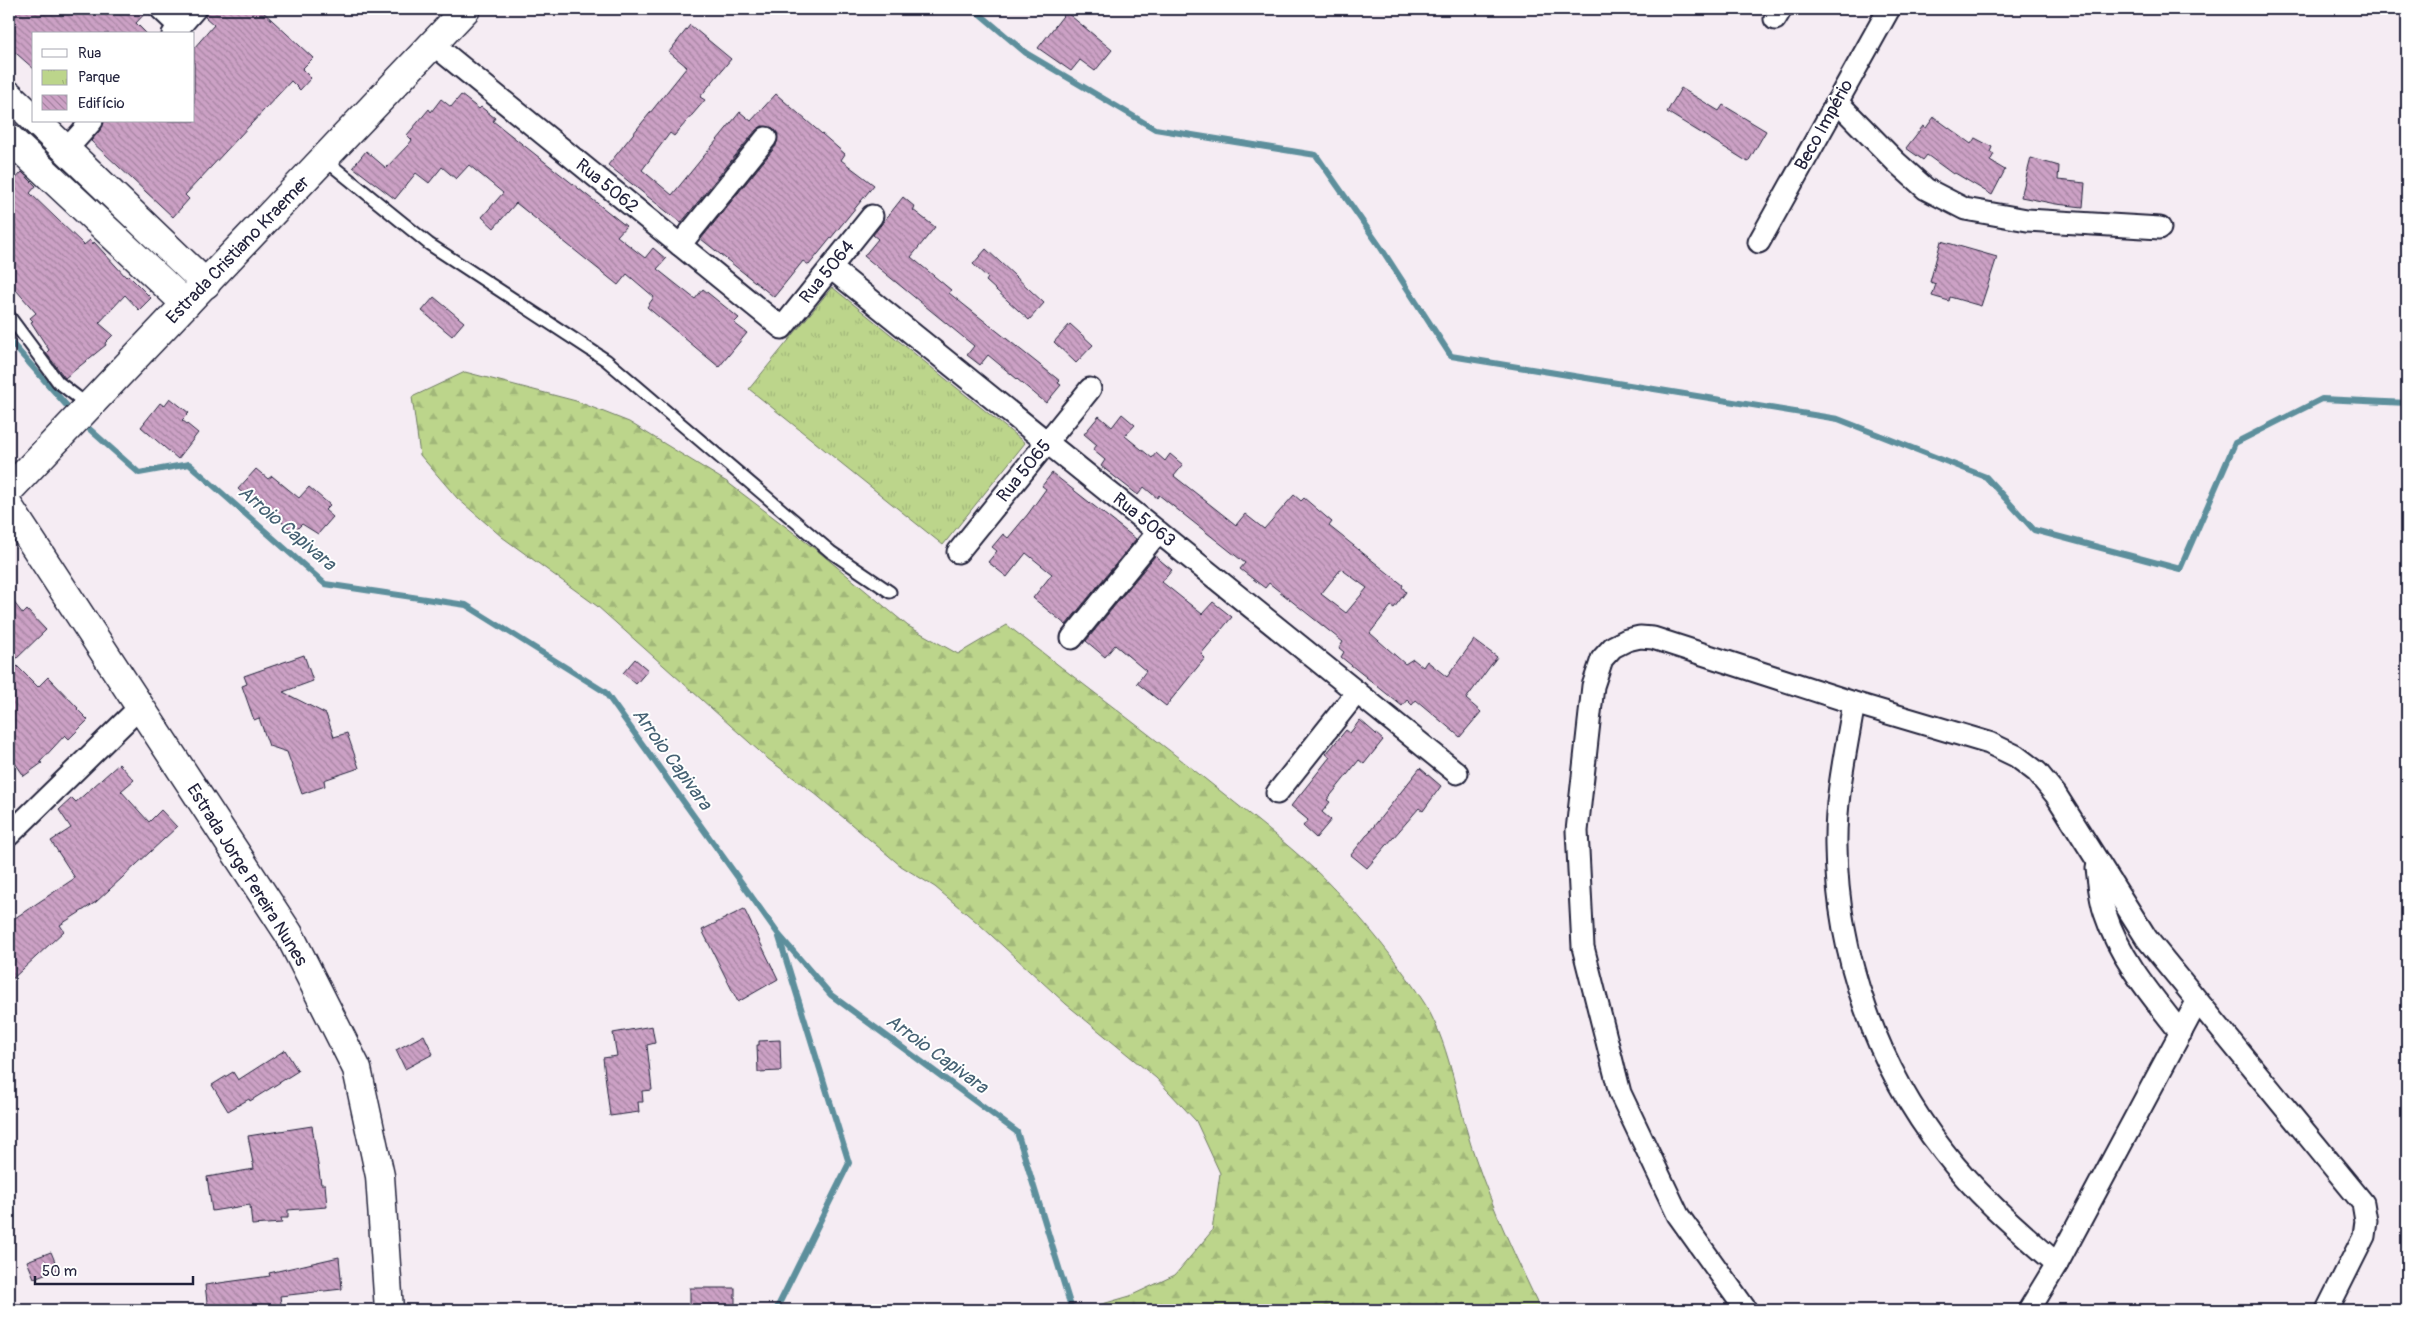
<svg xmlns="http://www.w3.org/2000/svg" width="2416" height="1319" font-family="Pangolin,sans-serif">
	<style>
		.forest { fill: url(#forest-firs); stroke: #6f7c63 }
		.park { fill: url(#park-tufts); stroke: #6f7c63 }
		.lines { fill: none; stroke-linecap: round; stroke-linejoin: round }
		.stream { stroke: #5d8f9c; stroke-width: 6 }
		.building { fill: url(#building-back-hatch); stroke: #22223b; fill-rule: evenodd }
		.lane-casing { stroke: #22223b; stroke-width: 15 }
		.street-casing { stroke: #22223b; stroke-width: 25 }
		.secondary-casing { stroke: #22223b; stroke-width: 31 }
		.lane { stroke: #fff; stroke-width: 11 }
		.street { stroke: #fff; stroke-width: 21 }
		.secondary { stroke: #fff; stroke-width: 28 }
		.labels { text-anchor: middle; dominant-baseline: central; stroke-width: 4; stroke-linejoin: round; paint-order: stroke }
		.street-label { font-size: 18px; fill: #22223b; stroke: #fff }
		.water-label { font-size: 19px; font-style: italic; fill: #456173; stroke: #fff }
	</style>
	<defs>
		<pattern id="forest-firs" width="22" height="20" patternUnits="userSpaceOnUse" patternTransform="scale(1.25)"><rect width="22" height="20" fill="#bcd58b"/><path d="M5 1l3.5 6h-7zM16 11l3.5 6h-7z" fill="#a1b779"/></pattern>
		<pattern id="park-tufts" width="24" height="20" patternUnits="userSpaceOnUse" patternTransform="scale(1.25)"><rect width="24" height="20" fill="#bcd58b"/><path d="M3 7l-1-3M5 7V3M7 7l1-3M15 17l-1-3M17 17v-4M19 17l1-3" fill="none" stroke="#a1b779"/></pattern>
		<pattern id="building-back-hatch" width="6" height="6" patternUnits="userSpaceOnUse" patternTransform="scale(1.25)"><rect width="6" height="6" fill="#cca1c5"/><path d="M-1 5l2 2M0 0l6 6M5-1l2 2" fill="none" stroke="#a583a1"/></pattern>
	</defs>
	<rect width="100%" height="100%" fill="#f5ecf3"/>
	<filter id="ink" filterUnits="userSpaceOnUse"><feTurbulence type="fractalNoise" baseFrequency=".02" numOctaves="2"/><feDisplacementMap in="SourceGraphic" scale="10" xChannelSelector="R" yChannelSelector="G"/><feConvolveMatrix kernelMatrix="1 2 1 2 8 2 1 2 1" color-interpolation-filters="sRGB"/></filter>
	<g filter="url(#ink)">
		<!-- forest -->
		<path class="forest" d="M465,372L576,401L629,422L727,482L819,552L908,626L958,654L1007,625C1079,682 1153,736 1224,794C1254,818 1285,842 1314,869C1351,904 1397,960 1425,1004C1453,1051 1457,1107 1475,1157C1493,1210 1517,1260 1541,1310H1082L1130,1296L1175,1275L1212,1231L1220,1173L1196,1121L1156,1078L1066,1004L979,924L935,887L901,866L813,792L768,759L597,606L502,537L457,498L420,455L412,397Z"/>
		<!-- park -->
		<path class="park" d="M832,287L1025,443L943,545L749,389Z"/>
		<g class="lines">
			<!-- stream -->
			<g class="stream">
				<path d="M974,9L1026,53L1155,129L1316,155L1381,248L1451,356L1838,419L1986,477L2034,530L2180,569L2235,443L2322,399L2407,403"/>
				<path d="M9,340L67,406"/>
				<path d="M86,426L139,473L189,464L325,584L466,605L605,692L779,935L831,995L1017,1132L1072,1310"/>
				<path d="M776,1310L849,1163L779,937"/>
			</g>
		</g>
		<!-- building -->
		<g class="building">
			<path d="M9,9H149L136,23L147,34H34V69L9,47Z"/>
			<path d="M207,9H260L313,58L302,69L311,78L300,90L291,81L185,195L189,199L173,217L91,141L101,129L104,121H194V48L214,25L205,17Z"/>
			<path d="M1066,12L1112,50L1095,71L1080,60L1071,71L1038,48Z"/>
			<path d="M690,25L731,59L700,97L705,100L674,136L670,133L642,170L672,195L740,112L751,121L776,94L845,154L841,160L874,185L809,265L803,261L774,297L701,239L776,146L778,134L773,128L762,126L756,130L681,223L608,165L687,67L669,52Z"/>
			<path d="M1681,88L1719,111L1723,105L1766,131L1748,162L1667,112Z"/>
			<path d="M461,95L479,109L481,107L495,118L493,121L626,226L617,236L645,258L653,248L666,259L657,269L681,288L695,299L703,289L739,318L734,323L747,333L719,367L647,307L654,297L627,274L618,285L516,203L494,228L482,217L503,193L469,165L456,179L442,167L429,183L416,173L395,199L353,167L366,151L386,168L409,144L412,140L407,135L429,109L431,112L441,99L451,107Z"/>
			<path d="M1934,117L1971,144L1975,138L1992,147L1990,152L1994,154L1990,161L2005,170L1992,195L1955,173L1953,174L1927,155L1923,160L1906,148L1923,126L1926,128Z"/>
			<path d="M2031,158L2059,166L2058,180L2085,183L2083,207L2056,204L2021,197Z"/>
			<path d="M22,172L36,186L30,193L84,245L90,240L93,244L94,242L126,277L128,275L151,298L139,310L125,295L99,323L113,335L105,343L106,345L65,378L46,353L49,350L31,322L33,321L30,318L36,313L9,282V186Z"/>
			<path d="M903,197L915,207L913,210L935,227L911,257L951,290L949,293L1060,381L1058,383L1061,385L1046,403L988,355L980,365L967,355L974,346L864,256L878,239L873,235Z"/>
			<path d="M1941,241L1997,257L1981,306L1950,297L1949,301L1932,296L1936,284L1930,282Z"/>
			<path d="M986,249L1044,303L1029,320L986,281L988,278L973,264Z"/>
			<path d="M434,297L464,322L452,336L422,311Z"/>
			<path d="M1070,324L1093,345L1076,363L1054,342Z"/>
			<path d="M170,398L189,413L182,420L198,433L178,459L141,427L160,403L164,406Z"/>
			<path d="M1122,414L1135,425L1125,436L1152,458L1156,453L1165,461L1170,454L1183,465L1174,476L1236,525L1245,514L1264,529L1294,495L1301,501L1304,498L1332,522L1329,526L1403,585L1402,587L1406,592L1394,608L1391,606L1370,633L1405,664L1413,659L1423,667L1427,661L1447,677L1474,640L1497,657L1466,699L1481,712L1460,737L1416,700L1412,705L1407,700L1402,706L1341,657L1344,652L1339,648L1343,642L1269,583L1265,588L1240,569L1245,563L1159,495L1157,498L1144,487L1138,495L1101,466L1105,460L1093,450L1097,445L1084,434L1099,416L1112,427ZM1341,569L1367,588L1346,613L1321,594Z"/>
			<path d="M256,469L268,479L272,476L299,498L309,487L330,505L325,510L333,517L318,534L302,524L294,532L262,506L260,508L238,489Z"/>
			<path d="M1052,473L1136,539L1066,625L1033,598L1052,574L1026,553L1007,577L988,562L997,551L992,547L1003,534L1008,538L1028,514L1046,489L1042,486Z"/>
			<path d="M1155,556L1172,570L1162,582L1202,614L1213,602L1232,617L1201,654L1205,658L1166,706L1137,683L1146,671L1115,645L1105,657L1086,641Z"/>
			<path d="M9,596L23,614L27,610L46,630L13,662L38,687L48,677L78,708L77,709L88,720L69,739L65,735L40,762L42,763L24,776L9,754Z"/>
			<path d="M304,655L313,681L283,692L326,714L334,737L347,733L359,768L324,780L325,786L302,794L287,752L269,746L259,718L254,720L242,686L247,684L244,676Z"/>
			<path d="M635,659L648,670L636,684L623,673Z"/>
			<path d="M1360,720L1383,740L1364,764L1359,760L1327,800L1330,802L1322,812L1331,820L1316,838L1303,826L1308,820L1291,806L1330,757L1326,754L1346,730L1350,733Z"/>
			<path d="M119,764L134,780L121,791L149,822L161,810L177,827L96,902L60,925L64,931L9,982V922L75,878L51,841L71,828L59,810L72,798L76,802Z"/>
			<path d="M1420,768L1441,786L1423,811L1419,808L1367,868L1351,855Z"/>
			<path d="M744,909L778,979L738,1002L702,930Z"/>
			<path d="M652,1026L655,1043L647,1045L652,1090L642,1091L643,1102H638L639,1112L610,1116L603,1058L617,1056L613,1033Z"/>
			<path d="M424,1035L433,1054L405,1069L396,1050Z"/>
			<path d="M780,1040L781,1071L758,1072L757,1045H759V1041Z"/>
			<path d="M285,1050L298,1071L250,1101L249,1099L228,1111L212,1085L233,1072L238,1080Z"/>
			<path d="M312,1126L321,1184H325L327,1207L288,1210V1218H281L282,1223L252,1225L250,1205L212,1211L207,1177L254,1169L248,1136Z"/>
			<path d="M51,1252L58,1269L34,1278L27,1261Z"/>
			<path d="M339,1257L342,1289L280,1296L282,1310H208L205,1285L270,1276L269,1273Z"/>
			<rect x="690" y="1288" width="45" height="22"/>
		</g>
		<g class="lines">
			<!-- lane casing -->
			<g class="lane-casing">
				<g id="lane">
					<path d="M324,159L429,244L606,360L831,552L890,592"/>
					<path d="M9,316L58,382L89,406"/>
				</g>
			</g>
			<!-- street casing -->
			<g class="street-casing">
				<g id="street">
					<path d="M161,9L180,27"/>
					<path d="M1775,19L1781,9"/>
					<path d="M173,34L195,9"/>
					<path d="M433,44L782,328L872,216"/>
					<path d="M1837,102L1896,162L1926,189L1965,209L2027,220L2160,228"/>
					<path d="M66,150L92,121"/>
					<path d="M1759,242L1889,9"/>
					<path d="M680,245L766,138"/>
					<path d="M831,268L1457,773"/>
					<path d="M958,552L1090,389"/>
					<path d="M1072,638L1158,532"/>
					<path d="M1854,703C1846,750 1835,799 1836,846C1837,955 1877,1067 1944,1152C1976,1194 2017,1229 2057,1264"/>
					<path d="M1277,793L1357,692"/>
					<path d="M9,835L140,707"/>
					<path d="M2097,868C2099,883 2100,899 2105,913C2120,959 2152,996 2181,1033"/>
					<path d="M1746,1310L1678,1215L1620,1093L1583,947L1577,831L1593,686L1602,659L1613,647L1627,640L1640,637L1653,638L1854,703L1989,743L2016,756L2037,772L2056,795L2147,939L2363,1203L2366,1221L2364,1236L2327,1310"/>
					<path d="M2029,1310L2057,1264L2197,1002"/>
				</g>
			</g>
			<!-- secondary casing -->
			<g class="secondary-casing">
				<g id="secondary">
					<path d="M9,95L34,119"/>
					<path d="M36,121L206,284"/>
					<path d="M9,138L186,304"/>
					<path d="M9,490L466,9"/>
					<path d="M9,507L289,934L357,1069L380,1176L389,1310"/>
				</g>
			</g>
			<!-- lane -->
			<use href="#lane" class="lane"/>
			<!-- street -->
			<use href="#street" class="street"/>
			<!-- secondary -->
			<use href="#secondary" class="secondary"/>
		</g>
	</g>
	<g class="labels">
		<!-- street labels -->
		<g class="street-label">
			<text transform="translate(1824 125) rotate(-61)">Beco Império</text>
			<text transform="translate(607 186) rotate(39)">Rua 5062</text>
			<text transform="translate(238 250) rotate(-46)">Estrada Cristiano Kraemer</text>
			<text transform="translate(827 272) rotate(-51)">Rua 5064</text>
			<text transform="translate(1024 471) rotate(-51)">Rua 5065</text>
			<text transform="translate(1144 520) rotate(39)">Rua 5063</text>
			<text transform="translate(247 875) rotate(58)">Estrada Jorge Pereira Nunes</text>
		</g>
		<!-- water labels -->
		<g class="water-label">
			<text transform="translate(287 528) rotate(40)">Arroio Capivara</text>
			<text transform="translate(672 759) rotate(54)">Arroio Capivara</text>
			<text transform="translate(937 1054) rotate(36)">Arroio Capivara</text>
		</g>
	</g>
	<!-- margin -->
	<rect width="2416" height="1319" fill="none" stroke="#fff" stroke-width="30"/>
	<rect x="15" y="15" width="2386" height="1289" fill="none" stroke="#22223b" stroke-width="2" filter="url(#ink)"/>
	<!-- legend -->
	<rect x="32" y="32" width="162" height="90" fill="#ffffff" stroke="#a7a7b1"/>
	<rect x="42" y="49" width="25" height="8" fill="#ffffff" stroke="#a7a7b1"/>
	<text x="78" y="58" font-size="15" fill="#22223b">Rua</text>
	<rect x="42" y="70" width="25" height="15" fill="url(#park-tufts)" stroke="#a7a7b1"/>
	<text x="78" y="82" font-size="15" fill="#22223b">Parque</text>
	<rect x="42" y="95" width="25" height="15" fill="url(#building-back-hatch)" stroke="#a7a7b1"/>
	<text x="78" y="108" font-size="15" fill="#22223b">Edifício</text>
	<!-- scale -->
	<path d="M35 1276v8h158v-8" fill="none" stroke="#22223b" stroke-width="2.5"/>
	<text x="42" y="1276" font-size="15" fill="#22223b" stroke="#ffffff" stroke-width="4" paint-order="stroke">50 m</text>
</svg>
